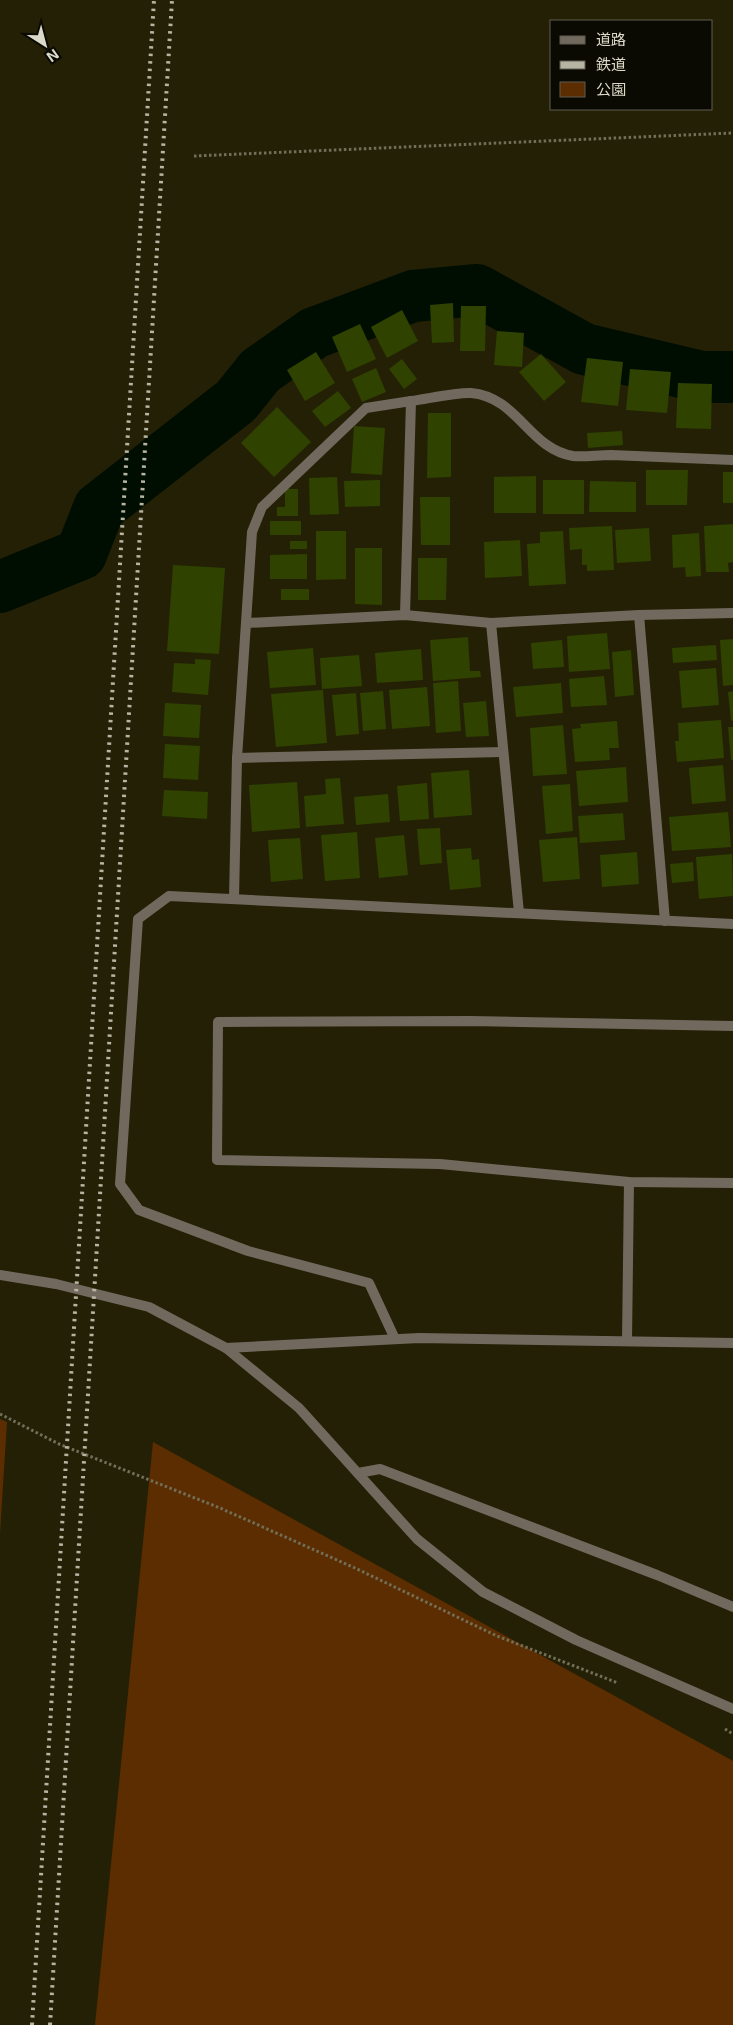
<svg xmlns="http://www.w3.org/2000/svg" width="733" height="2025" font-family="Inter,'Noto Sans JP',sans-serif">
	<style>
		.green { fill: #5c2d00 }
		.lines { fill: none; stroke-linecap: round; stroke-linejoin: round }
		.river { stroke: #000e01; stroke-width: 52 }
		.building { fill: #2f4200 }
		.path { stroke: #726f59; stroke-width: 3; stroke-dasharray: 2.5 2.5; stroke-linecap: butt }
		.minor { stroke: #71695e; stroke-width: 10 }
		.tertiary { stroke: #71695e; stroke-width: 10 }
		.rail { stroke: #b6b4a2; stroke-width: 4; stroke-dasharray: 2.5 5; stroke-linecap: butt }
	</style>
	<rect width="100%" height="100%" fill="#242005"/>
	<!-- green -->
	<g class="green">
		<path d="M0,1419L7,1422L0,1533Z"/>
		<path d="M153,1442L733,1761V2025H95Z"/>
	</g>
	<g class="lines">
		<!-- river -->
		<path class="river" d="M0,587L81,554L99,508L236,401L260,371L314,333L413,296L477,290L584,349L702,377H733"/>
	</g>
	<!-- building -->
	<g class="building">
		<path d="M453,303L454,342L432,343L430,305Z"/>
		<path d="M461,306H486L485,351H460Z"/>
		<path d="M402,310L418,341L387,358L371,327Z"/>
		<path d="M360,324L376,359L347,372L332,337Z"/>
		<path d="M497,331L524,333L522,367L494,365Z"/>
		<path d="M316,352L335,383L305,401L287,370Z"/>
		<path d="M541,354L566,382L544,401L519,372Z"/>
		<path d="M587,358L623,362L618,406L581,402Z"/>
		<path d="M402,359L417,379L404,389L389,369Z"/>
		<path d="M376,368L386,392L362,402L352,379Z"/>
		<path d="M630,369L671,372L667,413L626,410Z"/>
		<path d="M678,383L712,384L711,429L676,428Z"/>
		<path d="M338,391L351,408L325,427L312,411Z"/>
		<path d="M277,407L311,442L274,477L241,443Z"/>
		<path d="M428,413H451V477L427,478Z"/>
		<path d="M354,426L385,428L382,475L351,473Z"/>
		<path d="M622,431L623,445L588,448L587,433Z"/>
		<path d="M646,470H688L687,505H646Z"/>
		<rect x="723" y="472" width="10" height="31"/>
		<path d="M536,476V513H494V477Z"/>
		<path d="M337,477L339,514L310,515L309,478Z"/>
		<path d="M380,480V506L345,507L344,481Z"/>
		<rect x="543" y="480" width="41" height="34"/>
		<path d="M590,481L636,482V512H589Z"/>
		<path d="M285,489H298V516H277V507H285Z"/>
		<path d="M420,497H450V545H421Z"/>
		<rect x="270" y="521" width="31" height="14"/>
		<path d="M733,524V562L728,563L729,572H706L704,526Z"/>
		<path d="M612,526L614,570L587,571V565H582V549L570,550L569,528Z"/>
		<path d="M649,528L651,561L617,563L615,530Z"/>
		<path d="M316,531H346V579L316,580Z"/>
		<path d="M563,531L566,584L529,586L527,544L540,543V532Z"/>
		<path d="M699,533L701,576L686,577L685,567L673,568L672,535Z"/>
		<path d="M520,540L522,576L485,578L484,542Z"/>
		<rect x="290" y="541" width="17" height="8"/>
		<path d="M355,548H382V605L355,604Z"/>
		<path d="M307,554V579H270V555Z"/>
		<path d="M418,558H447L446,600H418Z"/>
		<path d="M173,565L225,568L219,654L167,651Z"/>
		<rect x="281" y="589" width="28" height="11"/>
		<path d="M607,633L610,669L569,672L567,636Z"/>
		<path d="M468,637L470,671H480L481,677L433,681L430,640Z"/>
		<path d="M733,639V685L723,686L720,640Z"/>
		<path d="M562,640L564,667L533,669L531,643Z"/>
		<path d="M716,645L717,660L673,663L672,648Z"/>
		<path d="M313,648L316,685L270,688L267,652Z"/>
		<path d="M421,649L423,680L377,683L375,653Z"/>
		<path d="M631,650L634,695L615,697L612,652Z"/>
		<path d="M359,655L362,686L322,689L320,658Z"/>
		<path d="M195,659L211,660L208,695L172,692L174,663L195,664Z"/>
		<path d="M716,668L719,705L682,708L679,671Z"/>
		<path d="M604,676L607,705L571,707L569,679Z"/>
		<path d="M458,681L461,731L436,733L433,683Z"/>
		<path d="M561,683L563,713L516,717L513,687Z"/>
		<path d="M427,687L430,726L392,729L389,690Z"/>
		<path d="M323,690L327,743L276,747L271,694Z"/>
		<path d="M383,691L386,729L363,731L360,693Z"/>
		<path d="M733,691V720L731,721L728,692Z"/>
		<path d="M356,693L359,734L336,736L332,695Z"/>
		<path d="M486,701L489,736L466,737L463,703Z"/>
		<path d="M165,703L201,705L199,738L163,736Z"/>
		<path d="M721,720L724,758L677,762L675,741H679L678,723Z"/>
		<path d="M617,721L619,748H609L610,760L575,762L572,729L581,728L580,724Z"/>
		<path d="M563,725L567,774L533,776L530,728Z"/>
		<path d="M728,727H733V760H731Z"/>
		<path d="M165,744L200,746L198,780L163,778Z"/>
		<path d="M723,765L726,801L692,804L689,768Z"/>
		<path d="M626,767L628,802L579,806L576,771Z"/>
		<path d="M469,770L472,815L434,818L431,773Z"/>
		<path d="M340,778L344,824L306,827L304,796L326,794L325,779Z"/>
		<path d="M297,782L300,828L252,832L249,785Z"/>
		<path d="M427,783L429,819L400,821L397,786Z"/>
		<path d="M570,784L573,831L546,834L542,786Z"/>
		<path d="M164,790L208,792L207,819L162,816Z"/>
		<path d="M388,794L390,822L356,825L354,797Z"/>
		<path d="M728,812L731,847L672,851L669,817Z"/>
		<path d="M623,813L625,840L580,843L578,816Z"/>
		<path d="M440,828L442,863L420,865L417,829Z"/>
		<path d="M357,832L360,878L325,881L321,835Z"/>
		<path d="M404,835L408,875L379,878L375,838Z"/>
		<path d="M577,837L580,879L543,882L539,840Z"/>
		<path d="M300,838L303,879L271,882L268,840Z"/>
		<path d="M471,848L472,860L479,859L481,887L450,890L446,850Z"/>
		<path d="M637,852L639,884L602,887L600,855Z"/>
		<path d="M732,854L733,896L699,899L696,857Z"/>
		<path d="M693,862L694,881L672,883L670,864Z"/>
	</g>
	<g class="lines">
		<!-- path -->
		<g class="path">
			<path d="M194,156L733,133"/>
			<path d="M0,1414L59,1444L220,1508L355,1568L497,1636L618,1683"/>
			<path d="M725,1729L733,1734"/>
		</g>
		<!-- minor -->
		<g class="minor">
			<path d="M411,401C427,399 457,392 471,393C518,397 529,449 573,456C585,457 598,455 611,455C652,457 692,458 733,460"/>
			<path d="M639,615L665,921"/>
			<path d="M247,623L405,615L491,623L639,615L733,613"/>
			<path d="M491,623L519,913"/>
			<path d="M237,758L503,752"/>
			<path d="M234,899L237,758L252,532L262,507L366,408L411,401L405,615"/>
			<path d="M733,1026L471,1021L218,1022L217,1160L440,1164L629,1182L733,1183"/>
			<path d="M395,1339L369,1283L248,1251L139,1210L120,1184L138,919L169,896L733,924"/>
			<path d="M627,1341L629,1182"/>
			<path d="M226,1348L419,1338L733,1343"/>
			<path d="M358,1473L380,1469L657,1575L733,1607"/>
		</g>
		<!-- tertiary -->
		<path class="tertiary" d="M0,1275L56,1284L149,1307L226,1348L299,1408L417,1539L483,1592L576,1640L733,1709"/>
		<!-- rail -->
		<g class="rail">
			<path d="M32,2025L154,0"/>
			<path d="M50,2025L172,0"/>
		</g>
	</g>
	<!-- legend -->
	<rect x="550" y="20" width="162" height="90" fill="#0b0a02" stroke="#5e5d52"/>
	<rect x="560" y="36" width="25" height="8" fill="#71695e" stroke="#5e5d52"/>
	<text x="596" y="45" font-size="15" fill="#dbdaca">道路</text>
	<rect x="560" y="61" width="25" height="8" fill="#b6b4a2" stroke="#5e5d52"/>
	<text x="596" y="70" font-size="15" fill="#dbdaca">鉄道</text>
	<rect x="560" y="82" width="25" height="15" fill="#5c2d00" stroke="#5e5d52"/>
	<text x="596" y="95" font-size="15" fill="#dbdaca">公園</text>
	<!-- north arrow -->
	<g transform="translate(45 45) rotate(144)" stroke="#0b0a02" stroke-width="4" paint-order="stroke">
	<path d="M0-4L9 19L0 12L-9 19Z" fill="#dbdaca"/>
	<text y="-8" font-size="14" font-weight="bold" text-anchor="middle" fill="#dbdaca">N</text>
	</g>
</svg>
